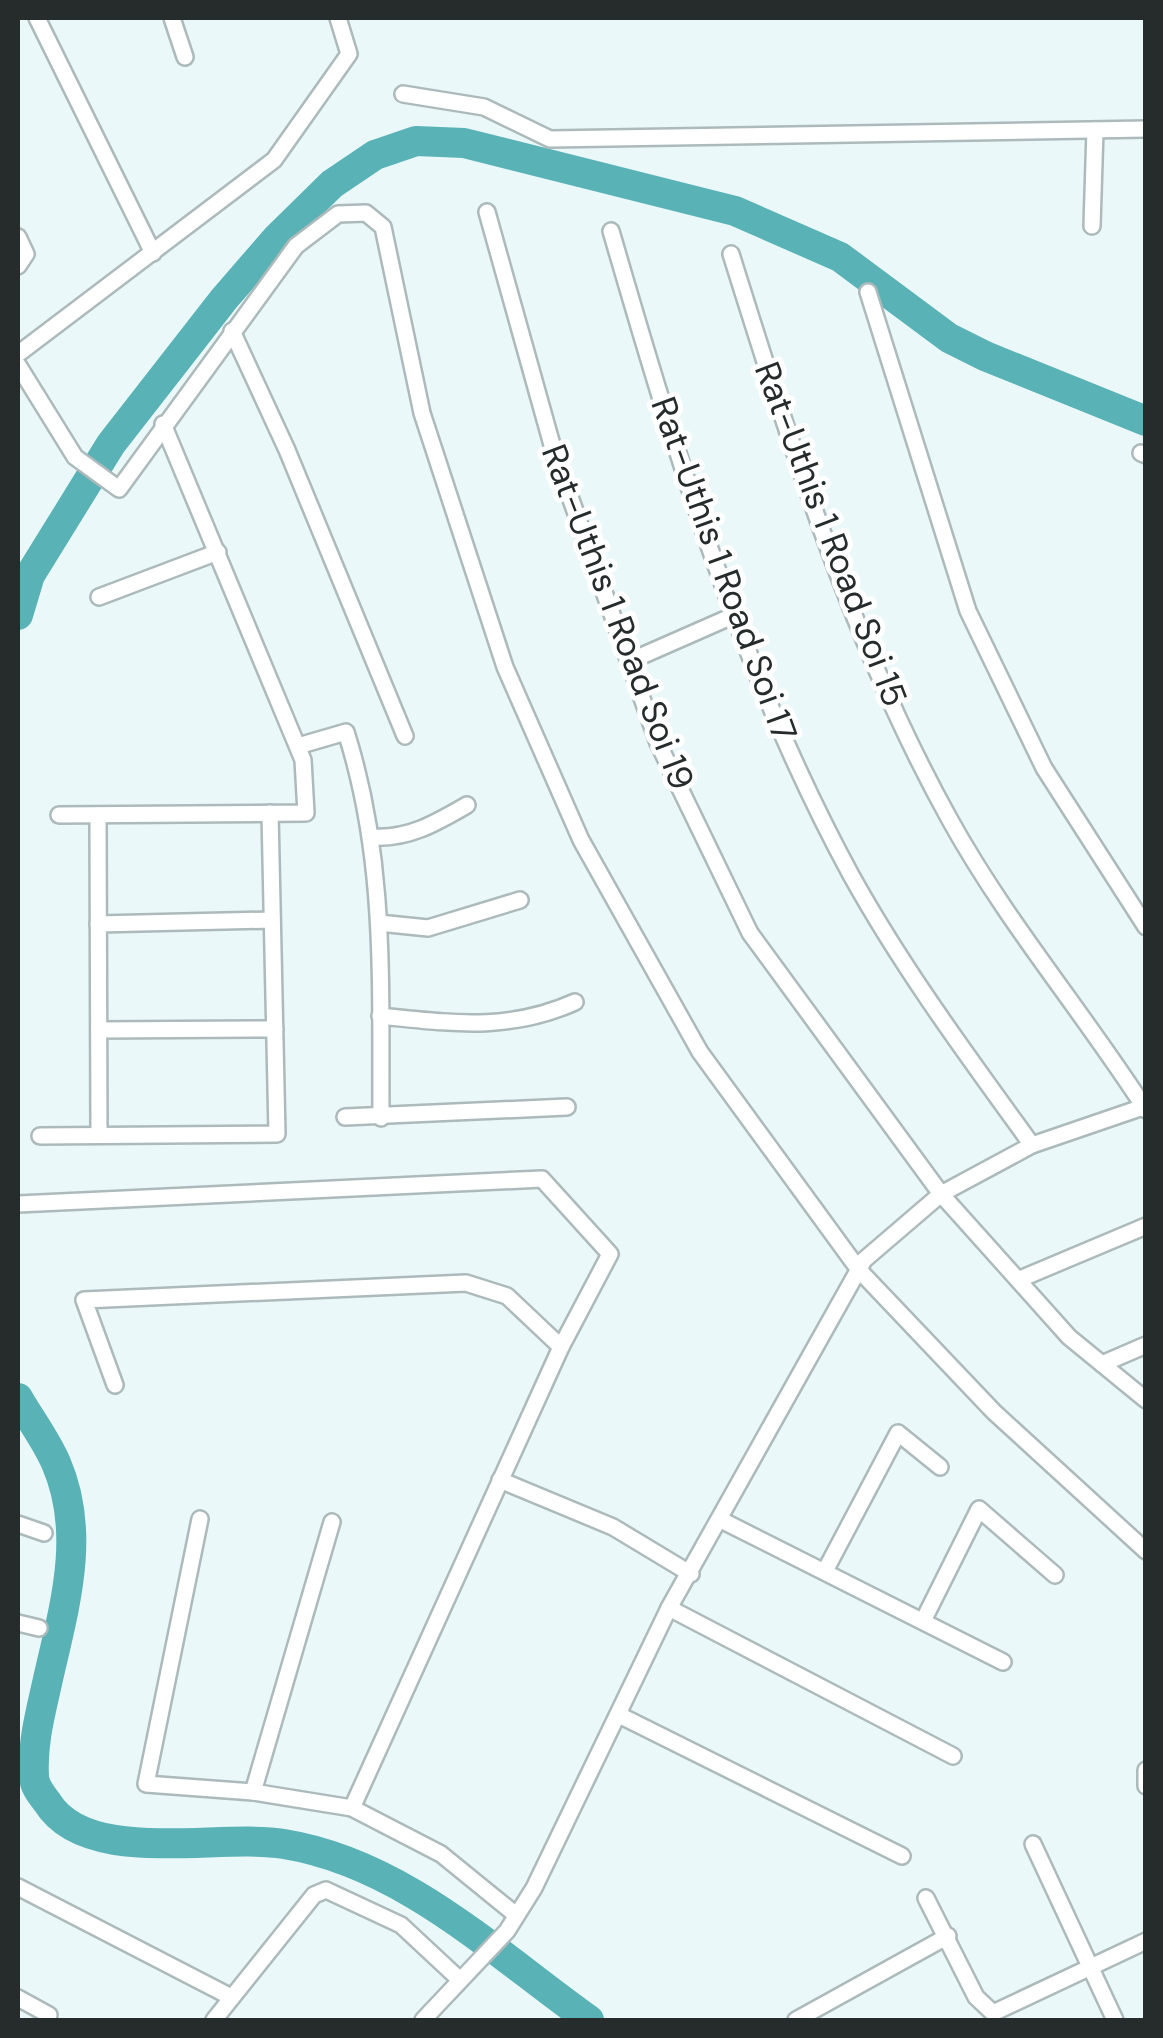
<svg xmlns="http://www.w3.org/2000/svg" width="1163" height="2038" font-family="'DM Sans',sans-serif">
	<style>
		.lines { fill: none; stroke-linecap: round; stroke-linejoin: round }
		.river { stroke: #58b2b6; stroke-width: 30 }
		.minor-casing { stroke: #adbabb; stroke-width: 20 }
		.minor { stroke: #fff; stroke-width: 15 }
		.labels { text-anchor: middle; dominant-baseline: central; stroke-width: 10; stroke-linejoin: round; paint-order: stroke }
		.street-label { font-size: 35px; fill: #262b2c; stroke: #fff }
	</style>
	<rect width="100%" height="100%" fill="#eaf8f9"/>
	<g class="lines">
		<!-- river -->
		<g class="river">
			<path d="M18,615L30,575L111,444L224,299L276,239L332,184L375,155L416,141L464,143L735,211L840,257L949,338L985,356L1146,421"/>
			<path d="M18,1398C30,1419 46,1440 56,1463C87,1534 64,1608 48,1679C41,1711 32,1742 34,1776C34,1786 41,1794 47,1802C87,1867 217,1833 284,1844C402,1863 495,1953 589,2020"/>
		</g>
		<!-- minor casing -->
		<g class="minor-casing">
			<g id="minor">
				<path d="M37,18L153,253"/>
				<path d="M172,18L185,57"/>
				<path d="M403,94L484,107L550,139L1146,129"/>
				<path d="M487,212L554,452L658,743L750,933L941,1194L1069,1337L1146,1400"/>
				<path d="M1092,226L1095,130"/>
				<path d="M611,231C674,448 742,675 851,875C903,969 969,1058 1032,1145"/>
				<path d="M18,237L26,254L18,266"/>
				<path d="M731,254C791,445 852,644 950,820C1007,923 1083,1012 1146,1110"/>
				<path d="M868,292L968,611L1044,768L1146,927"/>
				<path d="M232,331L287,450L405,736"/>
				<path d="M18,354L274,160L349,54L338,18"/>
				<path d="M18,365L75,457L119,489L296,246L338,214L366,213L383,227L422,413L505,667L581,840L700,1052L859,1270L994,1412L1146,1551"/>
				<path d="M1141,453L1146,455"/>
				<path d="M99,597L218,552"/>
				<path d="M630,661L737,614"/>
				<path d="M298,746L346,732C387,861 380,985 381,1118"/>
				<path d="M59,815L306,813L303,760L163,424"/>
				<path d="M98,815L99,1135"/>
				<path d="M373,837C409,839 436,823 467,805"/>
				<path d="M379,923L428,928L520,900"/>
				<path d="M98,924L272,920"/>
				<path d="M380,1016C451,1023 508,1032 575,1002"/>
				<path d="M99,1030L275,1029"/>
				<path d="M345,1117L567,1107"/>
				<path d="M40,1136L277,1134L270,813"/>
				<path d="M18,1204L542,1179L610,1254L561,1347L352,1808"/>
				<path d="M1020,1279L1146,1226"/>
				<path d="M1102,1364L1146,1345"/>
				<path d="M115,1385L84,1300L466,1283L507,1296L561,1347"/>
				<path d="M500,1480L613,1527L691,1574"/>
				<path d="M200,1519L146,1784L253,1792L352,1808L441,1854L516,1915"/>
				<path d="M721,1520L1003,1662"/>
				<path d="M18,1524L44,1533"/>
				<path d="M825,1571L898,1433L940,1467"/>
				<path d="M669,1608L953,1756"/>
				<path d="M923,1621L979,1509L1055,1575"/>
				<path d="M18,1623L39,1628"/>
				<path d="M619,1715L902,1856"/>
				<path d="M1146,1770V1786"/>
				<path d="M253,1792L332,1522"/>
				<path d="M1033,1844L1115,2020"/>
				<path d="M18,1887L231,1997"/>
				<path d="M926,1898L976,1997L993,2013L1146,1941"/>
				<path d="M18,1998L49,2015"/>
				<path d="M214,2020L314,1895L326,1890L401,1925L460,1980"/>
				<path d="M423,2020L507,1931L534,1888L669,1608L864,1260L941,1194L1032,1145L1146,1106"/>
				<path d="M796,2020L948,1936"/>
			</g>
		</g>
		<!-- minor -->
		<use href="#minor" class="minor"/>
	</g>
	<g class="labels">
		<!-- street labels -->
		<g class="street-label">
			<text transform="translate(831 534) rotate(69)">Rat-Uthis 1 Road Soi 15</text>
			<text transform="translate(724 569) rotate(70)">Rat-Uthis 1 Road Soi 17</text>
			<text transform="translate(618 617) rotate(69)">Rat-Uthis 1 Road Soi 19</text>
		</g>
	</g>
	<!-- border -->
	<rect width="1163" height="2038" fill="none" stroke="#262b2c" stroke-width="40"/>
</svg>
